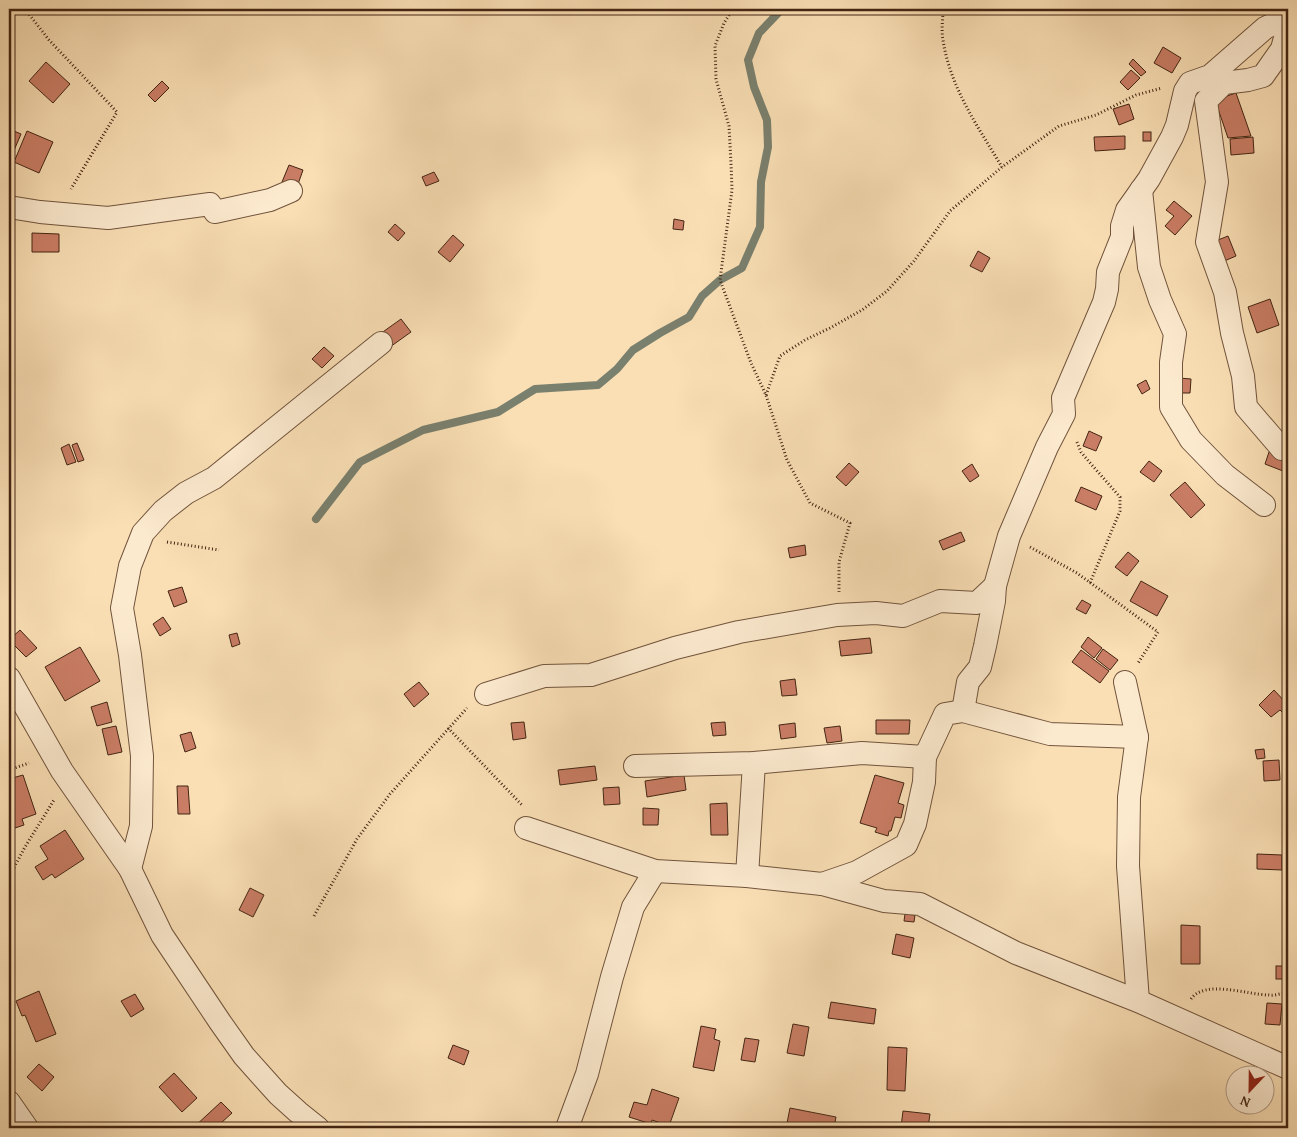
<svg xmlns="http://www.w3.org/2000/svg" width="1297" height="1137" font-family="'Gentium Book Plus',serif">
	<style>
		.lines { fill: none; stroke-linecap: round; stroke-linejoin: round }
		.stream { stroke: #7a806e; stroke-width: 8 }
		.building { fill: #ca7d65; stroke: #432513 }
		.street-casing { stroke: #71543c; stroke-width: 24 }
		.path { stroke: #432513; stroke-width: 3; stroke-dasharray: 1 2.5; stroke-linecap: butt }
		.street { stroke: #fceacf; stroke-width: 22 }
	</style>
	<rect width="100%" height="100%" fill="#fadfb5"/>
	<filter id="stains"><feTurbulence type="fractalNoise" baseFrequency=".004" numOctaves="4"/><feColorMatrix values="0 0 0 0 .2 0 0 0 0 .09 0 0 0 0 .02 0 0 0 .5 -.17"/></filter>
	<radialGradient id="worn" r=".72"><stop offset=".6" stop-color="#630" stop-opacity="0"/><stop offset="1" stop-color="#630" stop-opacity=".3"/></radialGradient>
	<g class="lines">
		<!-- stream -->
		<path class="stream" d="M316,519L360,462L423,430L498,412L535,389L598,385L617,369L633,350L660,333L689,317L702,296L720,280L742,268L760,227L761,182L768,147L767,120L754,87L748,60L759,33L782,9"/>
	</g>
	<!-- building -->
	<g class="building">
		<path d="M1163,47L1181,58L1172,73L1154,63Z"/>
		<path d="M1133,59L1146,72L1141,76L1129,64Z"/>
		<path d="M46,62L70,84L53,103L29,81Z"/>
		<path d="M1131,70L1140,78L1128,90L1120,82Z"/>
		<path d="M162,81L169,88L155,102L148,95Z"/>
		<path d="M1236,93L1251,136L1228,138L1215,100Z"/>
		<path d="M1129,104L1134,119L1119,125L1113,109Z"/>
		<path d="M9,129L21,134L9,162Z"/>
		<path d="M27,131L53,142L39,173L14,162Z"/>
		<rect x="1143" y="132" width="8" height="9"/>
		<path d="M1125,136V149L1095,151L1094,137Z"/>
		<path d="M1253,137L1254,153L1231,155L1230,139Z"/>
		<path d="M289,165L303,170L297,187L282,182Z"/>
		<path d="M434,172L439,181L426,186L422,177Z"/>
		<path d="M1174,201L1192,216L1175,235L1165,226L1174,216L1166,210Z"/>
		<path d="M674,219L684,221L683,230L673,229Z"/>
		<path d="M395,224L405,233L398,241L388,232Z"/>
		<path d="M32,233L59,234V252H32Z"/>
		<path d="M453,235L464,245L450,262L438,252Z"/>
		<path d="M1228,236L1236,256L1222,262L1213,242Z"/>
		<path d="M978,251L990,258L982,272L970,266Z"/>
		<path d="M1270,299L1279,325L1257,333L1248,307Z"/>
		<path d="M401,319L411,332L390,347L380,334Z"/>
		<path d="M324,347L334,356L322,368L312,359Z"/>
		<path d="M1179,378L1191,379L1190,393H1178Z"/>
		<path d="M1146,380L1150,389L1142,394L1137,385Z"/>
		<path d="M1089,431L1102,437L1096,451L1083,446Z"/>
		<path d="M77,443L84,460L78,462L72,445Z"/>
		<path d="M69,444L76,462L67,465L61,448Z"/>
		<path d="M1269,452L1288,460V473L1265,464Z"/>
		<path d="M1149,461L1162,471L1154,482L1140,472Z"/>
		<path d="M849,463L859,472L846,486L836,477Z"/>
		<path d="M972,464L979,476L970,482L962,471Z"/>
		<path d="M1185,482L1205,505L1191,518L1170,495Z"/>
		<path d="M1081,487L1102,496L1096,510L1075,501Z"/>
		<rect x="9" y="522" width="4" height="21"/>
		<path d="M961,532L965,541L943,550L939,541Z"/>
		<path d="M805,545L806,555L790,558L788,548Z"/>
		<path d="M1128,552L1139,561L1127,576L1115,567Z"/>
		<path d="M1141,581L1168,596L1157,616L1130,601Z"/>
		<path d="M182,587L187,602L174,607L168,591Z"/>
		<path d="M1082,600L1091,605L1086,614L1076,609Z"/>
		<path d="M163,617L171,629L160,636L153,624Z"/>
		<path d="M20,630L37,648L26,657L9,640Z"/>
		<path d="M237,633L240,644L232,647L229,635Z"/>
		<path d="M1088,637L1102,648L1094,658L1081,647Z"/>
		<path d="M870,638L872,653L841,656L839,641Z"/>
		<path d="M80,647L100,681L65,701L45,667Z"/>
		<path d="M1103,649L1118,660L1110,670L1096,659Z"/>
		<path d="M1081,650L1109,671L1100,683L1072,662Z"/>
		<path d="M795,679L797,695L782,696L780,681Z"/>
		<path d="M419,682L429,694L414,707L404,694Z"/>
		<path d="M1274,690L1288,705V710L1284,714L1280,710L1271,717L1259,705Z"/>
		<path d="M107,702L112,722L97,726L91,707Z"/>
		<path d="M876,720H910L909,734H876Z"/>
		<path d="M524,722L526,738L513,740L511,723Z"/>
		<path d="M725,722L726,735L713,736L711,723Z"/>
		<path d="M795,723L796,737L781,739L779,725Z"/>
		<path d="M116,726L122,752L108,755L102,729Z"/>
		<path d="M840,726L842,741L827,743L824,728Z"/>
		<path d="M191,732L196,748L185,752L180,735Z"/>
		<path d="M1264,749L1265,758L1257,759L1255,750Z"/>
		<path d="M1279,760L1280,780L1264,781L1263,761Z"/>
		<path d="M595,766L597,780L560,785L558,770Z"/>
		<path d="M23,775L36,814L22,819L24,825L9,830V798L11,797L9,790V779Z"/>
		<path d="M684,775L686,790L647,797L645,781Z"/>
		<path d="M875,775L904,783L898,803L904,805L901,818L895,817L891,831H889L888,836L875,832L877,828L860,823Z"/>
		<path d="M177,786H188L190,814H178Z"/>
		<path d="M619,787L620,804L604,805L603,788Z"/>
		<path d="M727,803L728,835H711L710,804Z"/>
		<path d="M643,808L659,809L658,825H643Z"/>
		<path d="M65,830L84,859L55,878L52,874L43,880L35,867L48,859L40,846Z"/>
		<path d="M1257,854L1282,855V870L1257,869Z"/>
		<path d="M250,888L264,895L253,917L239,910Z"/>
		<path d="M905,914L915,915L914,922L904,921Z"/>
		<path d="M1181,925L1200,926V964H1181Z"/>
		<path d="M896,934L914,938L910,958L892,954Z"/>
		<rect x="1276" y="966" width="12" height="13"/>
		<path d="M39,991L56,1034L36,1042L25,1015L22,1016L16,1001Z"/>
		<path d="M135,994L144,1009L131,1017L121,1001Z"/>
		<path d="M831,1002L876,1009L874,1024L828,1018Z"/>
		<path d="M1267,1003L1282,1004L1280,1025L1265,1024Z"/>
		<path d="M793,1024L809,1027L804,1056L787,1053Z"/>
		<path d="M701,1026L716,1029L714,1039L720,1041L714,1071L693,1067Z"/>
		<path d="M745,1038L759,1040L755,1062L741,1060Z"/>
		<path d="M453,1045L469,1051L464,1065L448,1058Z"/>
		<path d="M888,1047L907,1048L905,1091L887,1090Z"/>
		<path d="M39,1064L54,1077L42,1091L27,1077Z"/>
		<path d="M174,1073L197,1098L182,1112L159,1087Z"/>
		<path d="M652,1089L679,1098L669,1126L652,1120L651,1124L629,1117L634,1102L647,1105Z"/>
		<path d="M221,1102L232,1113L221,1123L226,1128H193Z"/>
		<path d="M790,1108L836,1117L834,1128H786Z"/>
		<path d="M903,1111L930,1114L928,1128H875V1124L901,1127Z"/>
	</g>
	<g class="lines">
		<!-- street casing -->
		<g class="street-casing">
			<g id="street">
				<path d="M1141,190L1149,267L1160,300L1175,334L1171,362V407L1191,440L1225,475L1264,505"/>
				<path d="M9,207L40,212L108,218L210,204L215,212L270,200L291,191"/>
				<path d="M1282,449L1246,407L1243,376L1232,333L1225,292L1207,242L1217,182L1206,101L1224,83L1248,80L1263,76L1282,49L1288,27"/>
				<path d="M9,678L62,771L130,869L162,935L220,1022L244,1056L278,1094L298,1112L318,1128"/>
				<path d="M1125,682L1137,737L1129,797L1128,866L1138,1001"/>
				<path d="M486,694L544,676L591,675L675,648L739,632L837,615L876,613L903,616L940,601L977,603L995,586L1009,536L1047,447L1064,414L1063,398L1104,302L1107,289L1108,272L1122,237V226L1127,210L1149,179L1172,137L1177,125L1185,91L1190,83L1210,76L1265,28L1288,17"/>
				<path d="M963,711L968,682L980,667L985,646L994,601L995,586"/>
				<path d="M635,766L754,763L862,753L925,757L945,714L963,711L1050,734L1137,737"/>
				<path d="M526,828L655,871L747,876L822,884L884,901L920,904L1016,953L1138,1001L1288,1068"/>
				<path d="M130,869L141,826L142,756L130,655L122,608L130,566L143,533L163,511L186,493L214,478L381,343"/>
				<path d="M747,876L754,763"/>
				<path d="M822,884L857,872L906,845L915,824L924,782L925,757"/>
				<path d="M9,1102L27,1128"/>
				<path d="M567,1128L587,1074L612,977L633,907L655,871"/>
			</g>
		</g>
		<!-- path -->
		<g class="path">
			<path d="M25,9L49,40L117,112L71,189"/>
			<path d="M733,9L724,23L715,46L716,79L729,126L731,163L732,190L720,280L751,363L766,395L787,460L810,503L850,523L839,562V592"/>
			<path d="M943,9C943,19 941,30 943,40C950,87 978,127 1002,167"/>
			<path d="M766,395L780,356L805,340L830,328L862,310L887,291L914,261L950,211L1002,167L1059,126L1096,115L1136,95L1162,88"/>
			<path d="M1077,442L1081,452L1091,464L1120,497V511L1090,583"/>
			<path d="M167,542L219,550"/>
			<path d="M1030,547L1077,573L1158,632L1138,663"/>
			<path d="M448,728L522,805"/>
			<path d="M1288,745V750"/>
			<path d="M9,770L29,763"/>
			<path d="M1288,806L1285,824L1288,827"/>
			<path d="M9,877L25,847L54,800"/>
			<path d="M314,916L357,839L390,794L467,708"/>
			<path d="M1191,999C1205,979 1248,995 1269,995C1275,996 1282,993 1288,992"/>
		</g>
		<!-- street -->
		<use href="#street" class="street"/>
	</g>
	<!-- margin -->
	<rect width="1297" height="1137" fill="none" stroke="#fadfb5" stroke-width="30"/>
	<rect x="10" y="10" width="1277" height="1117" fill="none" stroke="#432513" stroke-width="2.5"/>
	<rect x="15" y="15" width="1267" height="1107" fill="none" stroke="#432513"/>
	<!-- north arrow -->
	<g transform="translate(1250 1090) rotate(202)"><circle r="24" fill="#fceacf" stroke="#b29b84"/>
	<path d="M0-4L9 19L0 12L-9 19Z" fill="#8f2418"/>
	<text y="-8" font-size="14" font-weight="bold" text-anchor="middle" fill="#432513">N</text>
	</g>
	<rect width="100%" height="100%" filter="url(#stains)"/>
	<rect width="100%" height="100%" fill="url(#worn)"/>
</svg>
